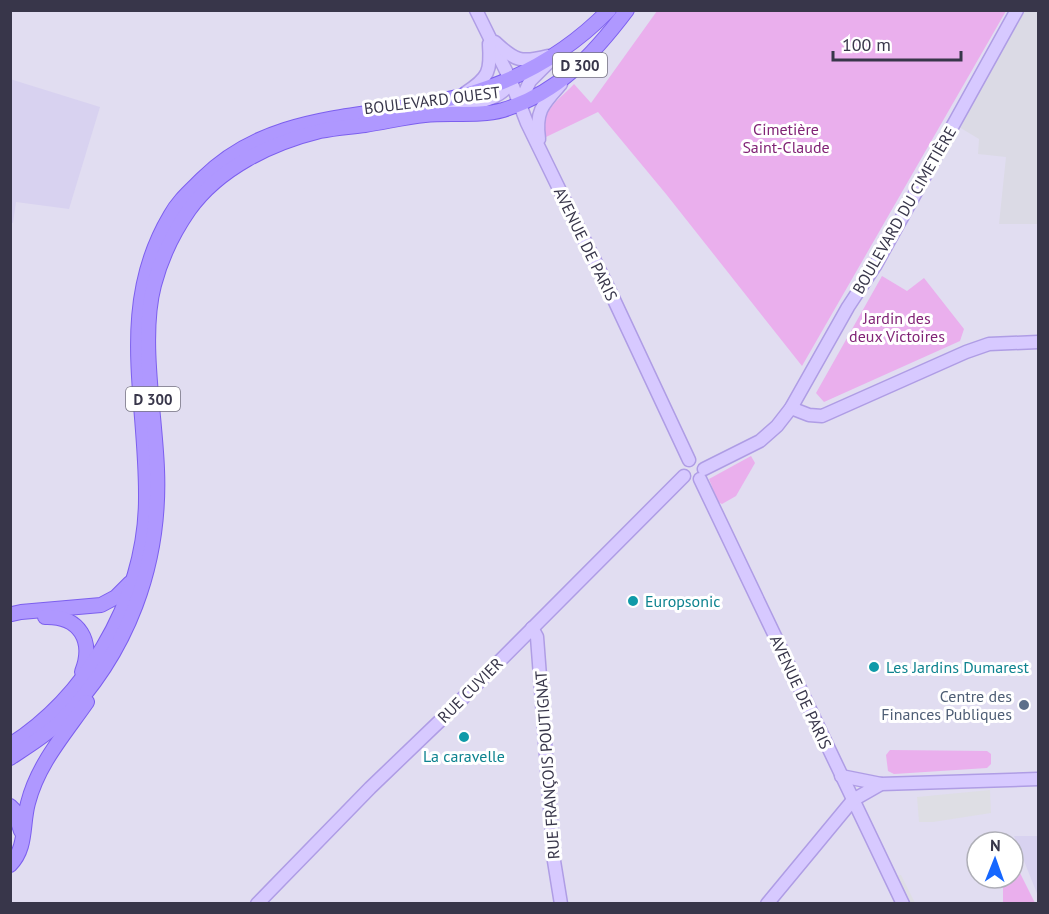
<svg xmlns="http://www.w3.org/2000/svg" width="1049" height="914" font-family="'PT Sans',sans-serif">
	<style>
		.residential { fill: #e1ddf1; fill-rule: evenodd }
		.industrial { fill: #dbdae5 }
		.education { fill: #d8d2f0 }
		.green { fill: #eaafed }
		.parking { fill: #dedee4 }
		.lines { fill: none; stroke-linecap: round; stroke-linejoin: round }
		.secondary-casing { stroke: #af9de5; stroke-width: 15 }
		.primary-casing { stroke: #7c5fee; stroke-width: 16 }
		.secondary { stroke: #d7c9ff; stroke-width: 12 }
		.primary { stroke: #af98ff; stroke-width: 14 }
		.culture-dot { fill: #0f9aa8; stroke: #fff; stroke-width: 2 }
		.service-dot { fill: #5c6f8a; stroke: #fff; stroke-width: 2 }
		.labels { text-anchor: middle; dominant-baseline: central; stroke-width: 6; stroke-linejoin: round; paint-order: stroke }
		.shield { fill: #fff; stroke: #747280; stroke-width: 1.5 }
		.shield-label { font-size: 15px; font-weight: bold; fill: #38364a }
		.street-label { font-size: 16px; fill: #38364a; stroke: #fff }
		.park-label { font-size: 16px; fill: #812476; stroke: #fff }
		.culture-label { font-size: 16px; fill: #0d838f; stroke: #fff; text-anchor: start }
		.service-label { font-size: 16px; fill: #4e5e75; stroke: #fff; text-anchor: end }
	</style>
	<rect width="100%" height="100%" fill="#ebe9f5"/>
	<!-- residential -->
	<path class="residential" d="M10,11H1038V903H11ZM977,842H1013V878H977Z"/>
	<!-- industrial -->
	<path class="industrial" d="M1025,11H1038V224H999L1006,157L978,154L979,139L959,127Z"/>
	<!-- education -->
	<g class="education">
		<path d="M10,79L100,107L69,209L16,202L13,223L10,222Z"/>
		<path d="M1014,836H1038V896Z"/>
	</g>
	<!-- green -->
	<g class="green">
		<path d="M657,11H1006L802,366L666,194L598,112L546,137C539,111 558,101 574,84L591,103Z"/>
		<path d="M882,276L907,291L924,278L964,329L960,341L824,402L816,393Z"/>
		<path d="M751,456L755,463L736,496L722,504L718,502L709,479Z"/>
		<path d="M890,750L987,751L991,754V764L987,768L894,774L888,771L886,755Z"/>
		<path d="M1013,859L1035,903H1003V878H1013Z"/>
	</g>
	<!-- parking -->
	<g class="parking">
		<path d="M990,790L991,813L933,822H919L917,797Z"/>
		<path d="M901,875L915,903H908L895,876Z"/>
	</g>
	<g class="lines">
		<!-- secondary casing -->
		<g class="secondary-casing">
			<g id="secondary">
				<path d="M476,10L510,79L527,123L564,199L608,287L689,460"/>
				<path d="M495,42C515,61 521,63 548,56"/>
				<path d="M465,93C489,78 491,71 489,44"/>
				<path d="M520,103L530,81L553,58"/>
				<path d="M442,111C460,106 508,101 510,79"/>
				<path d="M539,139C535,111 543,104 561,84"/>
				<path d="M791,408L809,415L822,416L966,352L989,344L1038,342"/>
				<path d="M704,469L760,441L777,426L791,408L848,307L875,266L1017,10"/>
				<path d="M700,479L903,904"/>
				<path d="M532,628L537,637L554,861L561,904"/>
				<path d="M841,776L881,784"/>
				<path d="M257,904L370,788L446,715L684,476"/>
				<path d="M767,904L853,800L881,784L1038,779"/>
			</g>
		</g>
		<!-- primary casing -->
		<g class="primary-casing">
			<g id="primary">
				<path d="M12,614L21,612L101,605L116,597L130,583"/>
				<path d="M45,617C80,616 94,641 82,672"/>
				<path d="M10,745C49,720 80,686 103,647C130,602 146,550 146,498C147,399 116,307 170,216C178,201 190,191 202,179C273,108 371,120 461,96C517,81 568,52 609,10"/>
				<path d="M10,758C27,747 45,736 60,722C128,654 161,564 157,469C155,414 140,338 154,285C161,258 173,233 189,210C219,168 271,143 320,131C335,128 350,127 365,125C385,122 405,117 425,115C451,112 478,117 503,110C558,93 593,55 627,10"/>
				<path d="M10,806L14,810L21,831"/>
				<path d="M10,865C27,848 22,825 28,803C38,764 64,735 87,702"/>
			</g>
		</g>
		<!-- secondary -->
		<use href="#secondary" class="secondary"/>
		<!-- primary -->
		<use href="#primary" class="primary"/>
	</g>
	<!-- markers -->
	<g class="culture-dot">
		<circle cx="633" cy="601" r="6"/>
		<circle cx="874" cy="667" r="6"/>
		<circle cx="464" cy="737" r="6"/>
	</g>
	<circle class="service-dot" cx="1024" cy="705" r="6"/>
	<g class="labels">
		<!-- shield labels -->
		<g class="shield">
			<rect x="553" y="53" width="54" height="24" rx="4.5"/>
			<rect x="126" y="387" width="54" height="24" rx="4.5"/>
		</g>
		<g class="shield-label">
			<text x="580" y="65">D 300</text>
			<text x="153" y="399">D 300</text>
		</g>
		<!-- street labels -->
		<g class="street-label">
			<text transform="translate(432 100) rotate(-7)">BOULEVARD OUEST</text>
			<text transform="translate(904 210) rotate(-60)">BOULEVARD DU CIMETIÈRE</text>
			<text transform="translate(586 244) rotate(64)">AVENUE DE PARIS</text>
			<text transform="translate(470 690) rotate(-45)">RUE CUVIER</text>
			<text transform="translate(801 692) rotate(65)">AVENUE DE PARIS</text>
			<text transform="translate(547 765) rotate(-94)">RUE FRANÇOIS POUTIGNAT</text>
		</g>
		<!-- park labels -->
		<g class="park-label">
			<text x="786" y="129">Cimetière<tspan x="786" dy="18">Saint-Claude</tspan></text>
			<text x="897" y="318">Jardin des<tspan x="897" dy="18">deux Victoires</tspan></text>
		</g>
		<!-- culture labels -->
		<g class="culture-label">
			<text x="645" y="601">Europsonic</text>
			<text x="886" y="667">Les Jardins Dumarest</text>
			<text x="464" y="756" text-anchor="middle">La caravelle</text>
		</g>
		<!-- service labels -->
		<g class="service-label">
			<text x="1012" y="696">Centre des<tspan x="1012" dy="18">Finances Publiques</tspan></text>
		</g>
	</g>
	<!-- border -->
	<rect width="1049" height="914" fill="none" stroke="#38364a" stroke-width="24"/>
	<!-- north arrow -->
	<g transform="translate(995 860) rotate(1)"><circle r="28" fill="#ffffff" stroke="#afafb7" stroke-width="1.5"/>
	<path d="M0-4.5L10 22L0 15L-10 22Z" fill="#1667ff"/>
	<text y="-9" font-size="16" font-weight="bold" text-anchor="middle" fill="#38364a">N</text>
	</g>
	<!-- scale -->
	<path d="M833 51v9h128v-9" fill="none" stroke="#38364a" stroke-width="3"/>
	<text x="842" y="51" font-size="18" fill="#38364a" stroke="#ffffff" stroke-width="4.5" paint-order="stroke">100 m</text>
</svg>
